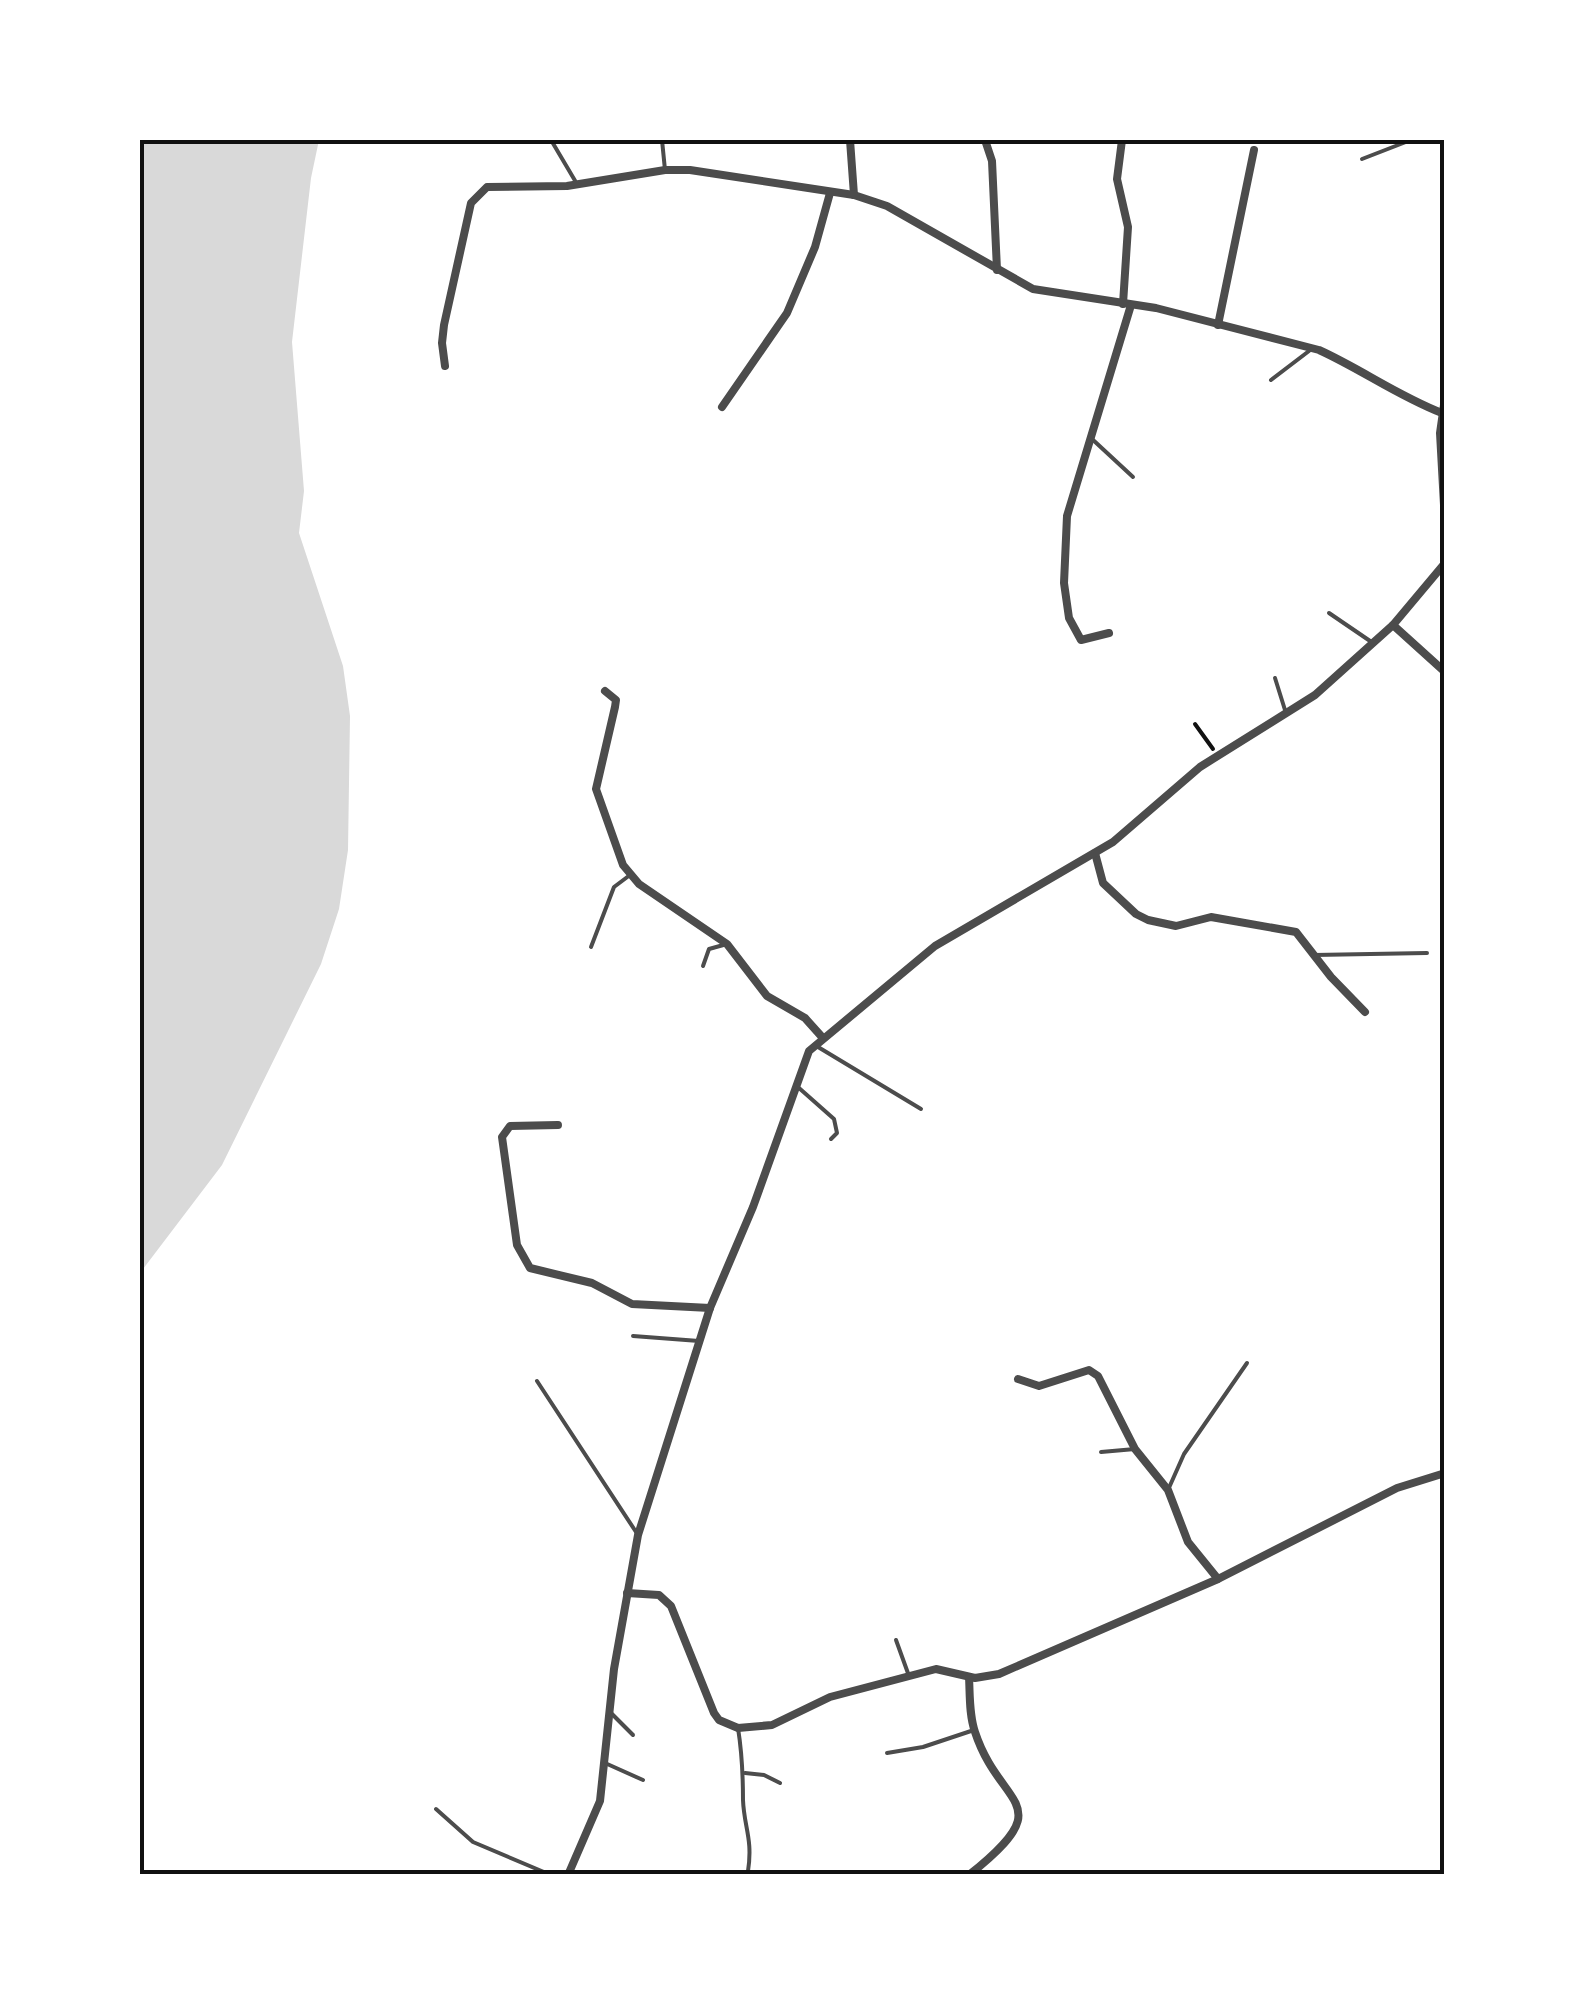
<svg xmlns="http://www.w3.org/2000/svg" width="1585" height="2015" font-family="'Archivo Narrow',sans-serif">
	<style>
		.water { fill: #d9d9d9 }
		.lines { fill: none; stroke-linecap: round; stroke-linejoin: round }
		.path { stroke: #111; stroke-width: 4 }
		.service { stroke: #4c4c4c; stroke-width: 4 }
		.minor { stroke: #4c4c4c; stroke-width: 8 }
		.neatline { fill: none; stroke: #111; stroke-width: 4 }
	</style>
	<rect width="100%" height="100%" fill="#fff"/>
	<!-- water -->
	<path class="water" d="M140,140H319L311,178L292,342L304,491L299,533L343,666L350,716L348,850L339,909L321,964L222,1165L140,1273Z"/>
	<g class="lines">
		<!-- path -->
		<path class="path" d="M1195,724L1213,749"/>
		<!-- service -->
		<g class="service">
			<path d="M551,140L577,184"/>
			<path d="M662,140L665,170"/>
			<path d="M1362,159L1411,140"/>
			<path d="M1271,380L1309,351"/>
			<path d="M1092,439L1133,477"/>
			<path d="M1329,613L1373,643"/>
			<path d="M1275,678L1285,710"/>
			<path d="M591,947L614,887L630,875"/>
			<path d="M1314,955L1427,953"/>
			<path d="M703,966L709,949L727,944"/>
			<path d="M818,1047L921,1109"/>
			<path d="M799,1088L834,1119L837,1133L831,1139"/>
			<path d="M633,1336L699,1341"/>
			<path d="M537,1381L638,1535"/>
			<path d="M1101,1452L1135,1449"/>
			<path d="M1168,1490L1184,1454L1247,1363"/>
			<path d="M896,1640L909,1676"/>
			<path d="M610,1712L633,1735"/>
			<path d="M738,1728C742,1753 743,1775 743,1800C744,1827 753,1839 748,1871"/>
			<path d="M887,1753L923,1747L974,1730"/>
			<path d="M605,1763L643,1780"/>
			<path d="M745,1773L764,1775L780,1783"/>
			<path d="M436,1809L473,1842L551,1875"/>
		</g>
		<!-- minor -->
		<g class="minor">
			<path d="M850,140L854,195"/>
			<path d="M985,140L992,161L997,270"/>
			<path d="M1122,140L1117,179L1128,227L1123,304"/>
			<path d="M1218,325L1254,150"/>
			<path d="M445,366L442,343L444,325L471,203L487,187L567,186L665,170H690L854,195L887,206L1033,289L1156,308L1319,350C1361,369 1398,396 1442,413"/>
			<path d="M1445,398L1440,433L1445,523"/>
			<path d="M722,407L787,313L815,247L830,193"/>
			<path d="M1393,625L1445,672"/>
			<path d="M1109,633L1081,640L1069,618L1064,583L1067,516L1131,305"/>
			<path d="M605,691L616,700L615,707L596,789L623,865L639,884L727,944L767,996L805,1018L822,1037"/>
			<path d="M1095,853L1103,883L1136,914L1148,920L1176,926L1211,917L1296,932L1331,977L1365,1012"/>
			<path d="M558,1125L510,1126L502,1137L517,1245L530,1268L592,1283L632,1304L710,1308"/>
			<path d="M1018,1379L1039,1386L1089,1370L1098,1376L1135,1449L1168,1490L1188,1542L1218,1579"/>
			<path d="M627,1593L659,1595L671,1606L714,1713L719,1720L738,1728L772,1725L830,1697L936,1669L975,1678L999,1674L1218,1579L1397,1488L1445,1473"/>
			<path d="M969,1677C970,1695 969,1715 975,1732C1000,1809 1062,1801 969,1875"/>
			<path d="M568,1875L600,1801L614,1669L638,1535L710,1308L753,1207L809,1051L935,946L1113,842L1200,767L1315,695L1393,625L1445,563"/>
		</g>
	</g>
	<!-- border -->
	<rect width="1585" height="2015" fill="none" stroke="#ffffff" stroke-width="285"/>
	<rect x="142" y="142" width="1300" height="1730" class="neatline"/>
</svg>
